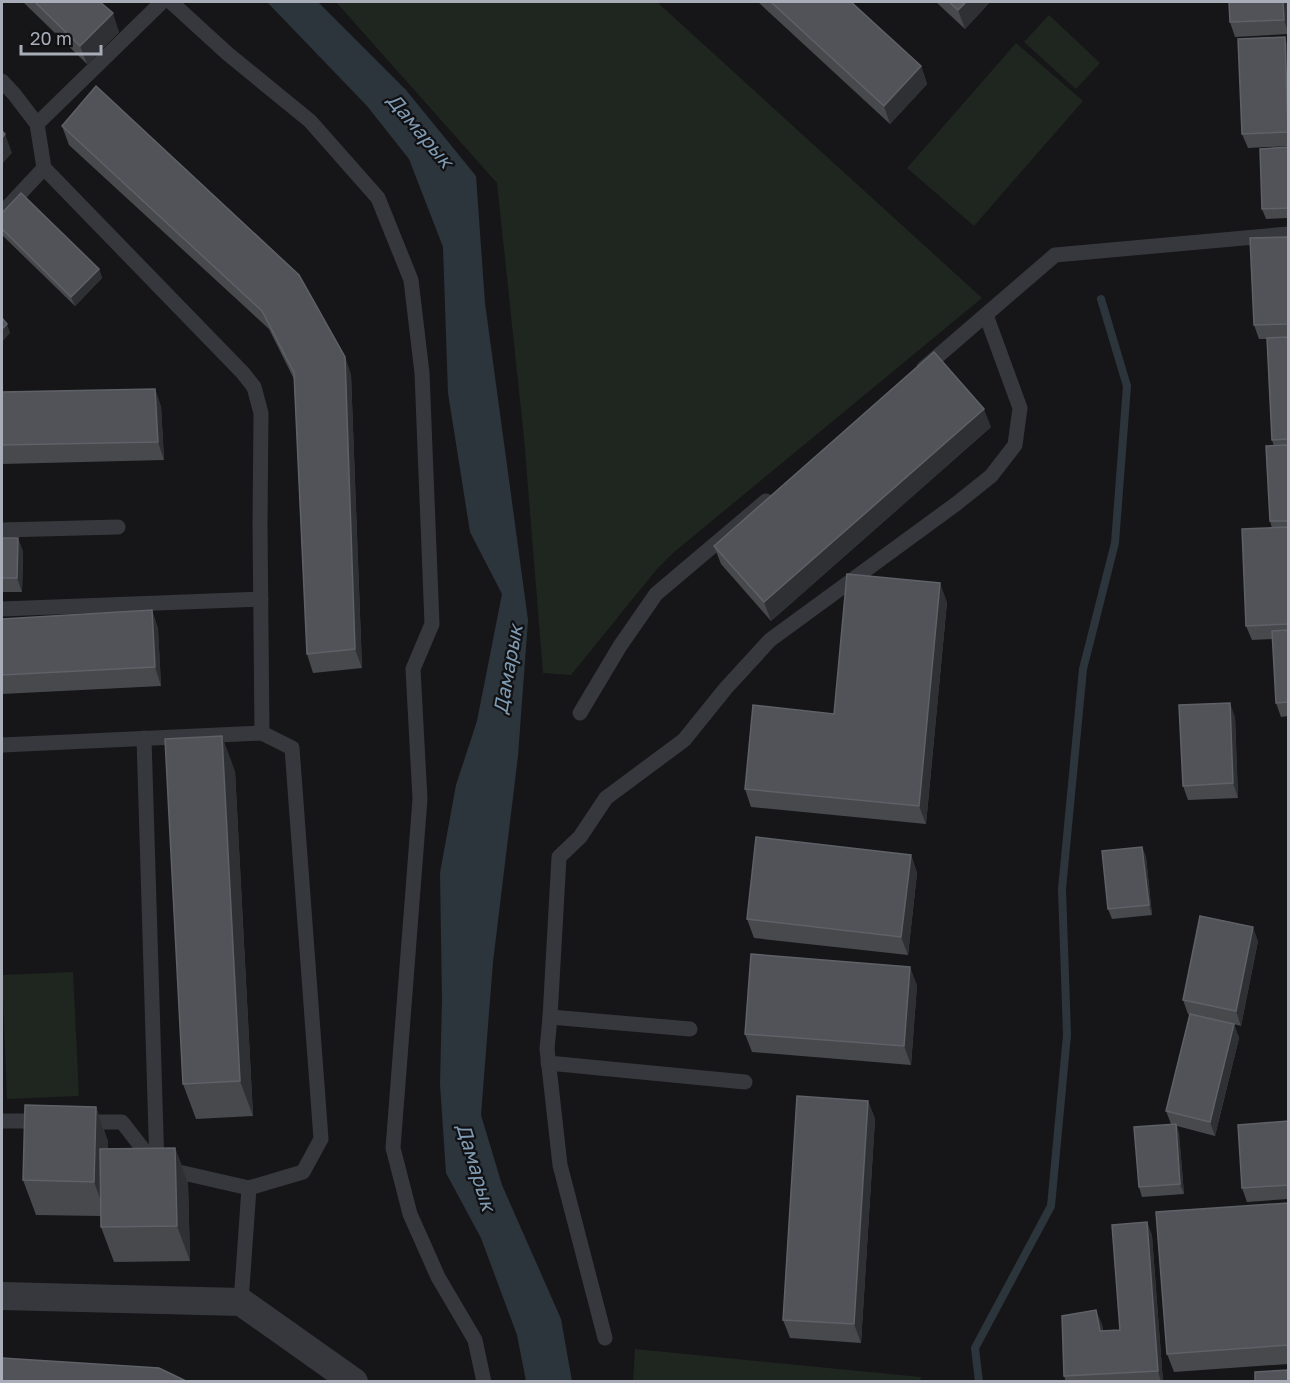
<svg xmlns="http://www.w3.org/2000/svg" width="1290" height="1383" font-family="'Golos Text',sans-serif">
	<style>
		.green { fill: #1e261f }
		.water { fill: #2c353c }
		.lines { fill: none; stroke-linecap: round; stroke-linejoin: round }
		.stream { stroke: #2c353c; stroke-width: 8 }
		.service { stroke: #37383d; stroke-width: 15 }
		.minor { stroke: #37383d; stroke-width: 28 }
		.wall { fill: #47494d }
		.shaded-wall { fill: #2f3033 }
		.building { fill: #525359; stroke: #5f6168; stroke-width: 1.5 }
		.labels { text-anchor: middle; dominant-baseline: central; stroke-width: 4.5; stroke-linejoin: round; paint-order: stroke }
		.water-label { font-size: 20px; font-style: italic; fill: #7f9bb3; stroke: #111113 }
	</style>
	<rect width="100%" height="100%" fill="#161618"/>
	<!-- green -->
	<g class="green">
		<path d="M336,2H657L982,298L673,553L657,569L571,675L543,673L524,438L497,183Z"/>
		<path d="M1049,15L1100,63L1076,89L1024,42Z"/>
		<path d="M1016,43L1083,101L974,226L907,168Z"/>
		<path d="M73,972L79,1096L7,1099L2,975Z"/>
		<path d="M635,1349L921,1377L920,1382L633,1381Z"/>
	</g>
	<!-- water -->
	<path class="water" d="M267,2H318L406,90L476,176L485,303L528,620L518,756L493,962L481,1115L502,1185L561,1319L572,1381H526L517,1335L481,1238L446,1173L440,1084L442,1000L440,873L456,785L477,721L502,594L470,532L448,393L443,247L409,159L367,106Z"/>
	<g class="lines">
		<!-- stream -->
		<path class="stream" d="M979,1382L975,1348L1051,1206L1067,1035L1062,889L1083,669L1115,543L1127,386L1101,299"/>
		<!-- service -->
		<g class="service">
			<path d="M171,2L228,54L310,121L378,198L411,280L422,373L432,624L413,669L420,799L393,1148L410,1214L438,1277L475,1340L484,1382"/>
			<path d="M2,81L14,94L37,124L44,168L243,373L254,387L261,413L260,525L262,733L292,748L321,1139L303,1172L249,1188L157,1167L122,1122H80"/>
			<path d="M37,124L162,2"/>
			<path d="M2,213L44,168"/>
			<path d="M924,368L1055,255L1288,234"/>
			<path d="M2,530L118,527"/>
			<path d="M2,609L261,599"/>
			<path d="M580,713L620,646L656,594L766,501"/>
			<path d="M144,738L157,1167"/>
			<path d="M2,745L262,733"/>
			<path d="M550,1017L690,1029"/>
			<path d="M548,1063L745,1082"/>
			<path d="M2,1121H44"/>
			<path d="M241,1302L249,1188"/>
			<path d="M605,1338L560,1165L547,1049L550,1017L559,857L580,837L606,798L684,740L726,688L770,640L956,504L991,476L1015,445L1020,408L986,315"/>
		</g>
		<!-- minor -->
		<path class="minor" d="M2,1296L241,1302L354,1382"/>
	</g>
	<!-- wall -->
	<g class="wall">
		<path d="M23,2H100L119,32L87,64Z"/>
		<path d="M758,2H851L921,66L927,84L890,124Z"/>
		<path d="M936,2H990L965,29Z"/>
		<path d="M1288,2V34L1235,37L1230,22Z"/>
		<path d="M1288,47V146L1248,148L1242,134Z"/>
		<path d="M62,126L345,357L351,375L362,668L313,673L307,654L294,379L269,329L69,145Z"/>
		<path d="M1288,147V218L1266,219L1262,209Z"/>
		<path d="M2,213L99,269L102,278L75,306L2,235Z"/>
		<path d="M1288,237V716L1281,717L1276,703L1273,639L1252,640L1246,626L1272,528L1270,521L1274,446L1272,440L1267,339H1259L1254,325Z"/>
		<path d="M155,389L161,407L164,460L2,464V392Z"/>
		<path d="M991,427L771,621L721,564L714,546Z"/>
		<path d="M2,538H18L23,552L22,592H2Z"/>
		<path d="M947,602L926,824L751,807L745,789L834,714Z"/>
		<path d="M152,610L158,629L161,686L2,694V619Z"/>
		<path d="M1235,717L1238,798L1188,800L1183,786Z"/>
		<path d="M235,771L253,1116L196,1119L183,1084Z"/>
		<path d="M1142,847L1146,857L1152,915L1112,919L1108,909Z"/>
		<path d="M911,855L917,873L908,955L754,938L747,919Z"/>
		<path d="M1258,941L1241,1026L1226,1022L1234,1024L1239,1038L1215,1136L1177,1126L1179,1134L1184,1194L1142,1197L1139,1187L1171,1124L1166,1111L1190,1015L1188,1014L1183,1000Z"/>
		<path d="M917,985L911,1065L752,1052L745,1034Z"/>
		<path d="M868,1101L875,1119L861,1343L790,1338L783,1320Z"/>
		<path d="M96,1107L108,1142V1149L175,1148L188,1183L190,1261L114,1262L101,1227V1216L36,1215L23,1180Z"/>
		<path d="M1288,1121V1199L1247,1202L1242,1188Z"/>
		<path d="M1288,1203V1364L1174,1372L1167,1354Z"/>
		<path d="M1147,1222L1152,1236L1163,1382H1066L1064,1376L1102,1324L1103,1331L1120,1330Z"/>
	</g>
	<!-- shaded-wall -->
	<g class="shaded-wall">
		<path d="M966,2H990L965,29L958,10Z"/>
		<path d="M1283,2H1288V32L1284,20Z"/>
		<path d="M113,13L119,32L87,64L80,46Z"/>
		<path d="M1285,37L1288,47V120Z"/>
		<path d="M921,66L927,84L890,124L884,106Z"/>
		<path d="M5,134L12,153L2,164V138Z"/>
		<path d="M99,269L102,278L75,306L71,297Z"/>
		<path d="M7,324L10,333L2,342V329Z"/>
		<path d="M345,357L351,375L362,668L355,649Z"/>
		<path d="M155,389L161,407L164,460L158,442Z"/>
		<path d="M984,409L991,427L771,621L764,602Z"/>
		<path d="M18,538L23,552L22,592L17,578Z"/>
		<path d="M940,583L947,602L926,824L919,806Z"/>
		<path d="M152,610L158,629L161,686L155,667Z"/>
		<path d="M1230,703L1235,717L1238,798L1233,783Z"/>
		<path d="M222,736L235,771L253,1116L240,1081Z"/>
		<path d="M1142,847L1146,857L1152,915L1149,905Z"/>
		<path d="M911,855L917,873L908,955L901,937Z"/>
		<path d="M1253,927L1258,941L1241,1026L1236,1011Z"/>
		<path d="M910,967L917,985L911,1065L904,1046Z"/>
		<path d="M1234,1024L1239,1038L1215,1136L1210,1122Z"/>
		<path d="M868,1101L875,1119L861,1343L854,1324Z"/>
		<path d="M96,1107L108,1142L107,1217L94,1182Z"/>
		<path d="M1176,1124L1179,1134L1184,1194L1180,1184Z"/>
		<path d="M175,1148L188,1183L190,1261L177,1226Z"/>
		<path d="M1147,1222L1152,1236L1163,1382H1161L1158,1371Z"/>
		<path d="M1096,1310L1102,1324L1105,1345L1100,1331Z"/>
	</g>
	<!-- building -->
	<g class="building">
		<path d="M35,2H100L113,13L80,46Z"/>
		<path d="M771,2H851L921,66L884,106Z"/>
		<path d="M949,2H966L958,10Z"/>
		<path d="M1229,2H1283L1284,20L1230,22Z"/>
		<path d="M1285,37L1288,132L1242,134L1238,39Z"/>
		<path d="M96,86L299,275L345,357L355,649L307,654L294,373L262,311L62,126Z"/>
		<path d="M2,131L5,134L2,138Z"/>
		<path d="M1288,147V208L1262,209L1260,149Z"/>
		<path d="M21,193L99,269L71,297L2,229V213Z"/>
		<path d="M1288,237V324L1254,325L1250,238Z"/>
		<path d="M2,318L7,324L2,329Z"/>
		<path d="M1288,337V439L1272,440L1267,338Z"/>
		<path d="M934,352L984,409L764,602L714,546Z"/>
		<path d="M155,389L158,442L2,445V392Z"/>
		<path d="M1288,445V521H1270L1266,446Z"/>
		<path d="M1288,527V624L1246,626L1242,529Z"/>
		<path d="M2,538H18L17,578H2Z"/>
		<path d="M847,574L940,583L919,806L745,789L753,705L834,714Z"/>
		<path d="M152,610L155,667L2,675V619Z"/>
		<path d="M1288,630V702L1276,703L1272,631Z"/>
		<path d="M1230,703L1233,783L1183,786L1179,705Z"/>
		<path d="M222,736L240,1081L183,1084L165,739Z"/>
		<path d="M756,837L911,855L901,937L747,919Z"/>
		<path d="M1142,847L1149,905L1108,909L1102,851Z"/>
		<path d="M1200,916L1253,927L1236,1011L1183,1000Z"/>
		<path d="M751,954L910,967L904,1046L745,1034Z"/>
		<path d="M1190,1014L1234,1024L1210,1122L1166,1111Z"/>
		<path d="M797,1096L868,1101L854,1324L783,1320Z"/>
		<path d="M25,1105L96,1107L94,1182L23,1180Z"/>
		<path d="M1288,1121V1185L1242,1188L1238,1125Z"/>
		<path d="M1176,1124L1180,1184L1139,1187L1134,1127Z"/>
		<path d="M175,1148L177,1226L101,1227L100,1149Z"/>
		<path d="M1288,1203V1345L1167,1354L1156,1212Z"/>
		<path d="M1147,1222L1158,1371L1064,1376L1062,1316L1096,1310L1100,1331L1120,1330L1112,1225Z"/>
		<path d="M2,1358L159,1368L188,1382H2Z"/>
		<path d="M1288,1370V1382H1255V1372Z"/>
	</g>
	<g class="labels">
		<!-- water labels -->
		<g class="water-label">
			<text transform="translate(421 130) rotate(50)">Дамарык</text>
			<text transform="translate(507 669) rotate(-80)">Дамарык</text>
			<text transform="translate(477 1167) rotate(73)">Дамарык</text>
		</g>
	</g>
	<!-- border -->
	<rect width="1290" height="1383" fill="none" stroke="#a8adb8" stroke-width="6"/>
	<!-- scale -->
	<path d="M21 45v9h80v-9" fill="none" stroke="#a8adb8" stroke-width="3"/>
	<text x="30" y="45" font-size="18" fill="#a8adb8" stroke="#111113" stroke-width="4.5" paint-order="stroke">20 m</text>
</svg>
